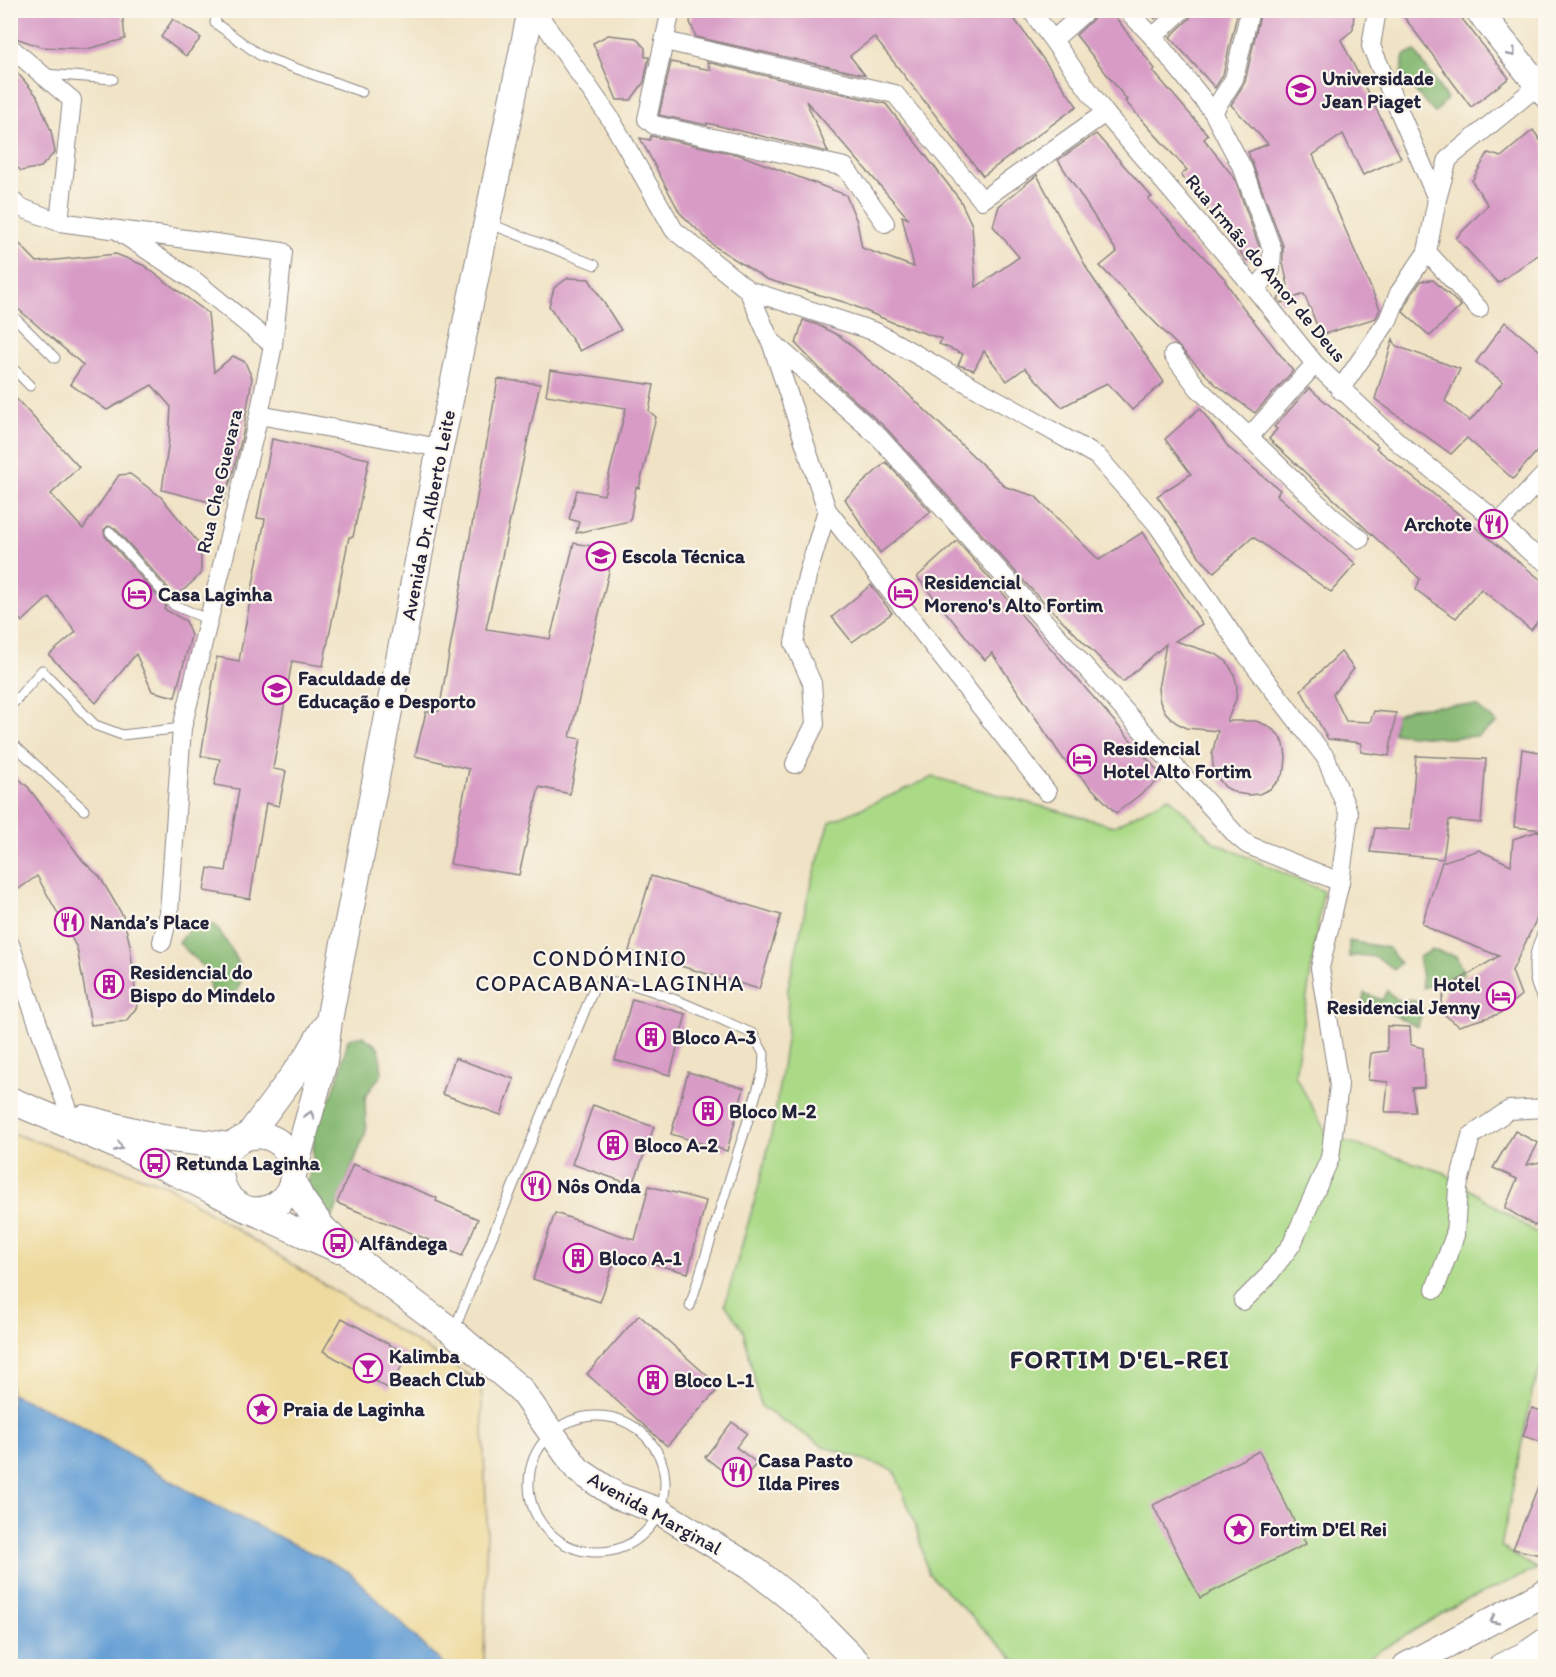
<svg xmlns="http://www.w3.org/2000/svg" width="1556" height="1677" font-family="Itim,sans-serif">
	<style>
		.green { fill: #abda87; stroke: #667e61; stroke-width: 1.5 }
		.forest { fill: #88ba74; stroke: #556e58; stroke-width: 1.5 }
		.sand { fill: #eeda9e; stroke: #887e6c; stroke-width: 1.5 }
		.water { fill: #649ed4; stroke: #436088; stroke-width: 1.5 }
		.building { fill: #d89bc6 }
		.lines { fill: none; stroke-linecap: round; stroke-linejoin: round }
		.lane-casing { stroke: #898280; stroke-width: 11 }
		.street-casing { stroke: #898280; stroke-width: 20 }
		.secondary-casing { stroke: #898280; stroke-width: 28 }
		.lane { stroke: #fff; stroke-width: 9 }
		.street { stroke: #fff; stroke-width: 18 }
		.secondary { stroke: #fff; stroke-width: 26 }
		.oneway { stroke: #9c9ca7 }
		.labels { text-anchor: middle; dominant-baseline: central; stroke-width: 4.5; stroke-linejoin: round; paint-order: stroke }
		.poi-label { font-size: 20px; font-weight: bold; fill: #22223b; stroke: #fbf7ec; text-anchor: start }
		.street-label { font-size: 20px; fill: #22223b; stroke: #fbf7ec }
		.quarter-label { font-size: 22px; letter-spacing: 1.5px; fill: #22223b; stroke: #fbf7ec }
		.district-label { font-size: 26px; font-weight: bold; letter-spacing: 1.5px; fill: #22223b; stroke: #fbf7ec }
	</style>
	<rect width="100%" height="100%" fill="#fbf7ec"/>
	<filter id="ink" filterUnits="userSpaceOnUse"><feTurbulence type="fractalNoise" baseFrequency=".0167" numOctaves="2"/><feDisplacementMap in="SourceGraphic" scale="12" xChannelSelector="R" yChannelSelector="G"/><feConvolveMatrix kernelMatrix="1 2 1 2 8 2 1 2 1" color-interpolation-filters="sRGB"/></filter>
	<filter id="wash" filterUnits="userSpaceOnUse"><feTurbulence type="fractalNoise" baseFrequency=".008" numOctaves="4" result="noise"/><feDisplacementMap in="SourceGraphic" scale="24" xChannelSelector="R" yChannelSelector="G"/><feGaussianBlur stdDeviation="1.35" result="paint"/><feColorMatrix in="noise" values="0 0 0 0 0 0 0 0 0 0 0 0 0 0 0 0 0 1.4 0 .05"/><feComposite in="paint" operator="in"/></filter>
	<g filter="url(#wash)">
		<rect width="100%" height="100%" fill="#f0e3c5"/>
		<!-- green -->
		<path class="green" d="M933,777L1114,826L1169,797L1214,842L1323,891L1295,1075L1328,1136L1443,1172L1538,1234L1545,1227V1356L1532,1393L1501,1547L1537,1569L1460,1603L1354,1666H1038L1016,1661L928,1573L915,1523L894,1470L823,1446L761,1407L743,1330L725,1304L761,1178L773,1126L787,1033L788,988L811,882L830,822Z"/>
		<!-- forest -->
		<g class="forest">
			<path d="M1415,51L1447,99L1435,113L1401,75L1404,55Z"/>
			<path d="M1454,705L1476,706L1497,723L1478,736L1445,738L1394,733L1395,715L1411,708Z"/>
			<path d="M194,923L215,925L235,955L243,975L237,992L211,995L207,970L179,943Z"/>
			<path d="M1349,941L1388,948L1400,963L1394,970C1379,957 1369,953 1349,957Z"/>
			<path d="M1431,950L1456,956L1464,974L1441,981L1423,988L1419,957Z"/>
			<path d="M1387,991L1398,1000L1417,1001L1423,1010L1417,1027L1391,1013L1363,1003L1364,993L1382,1000Z"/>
			<path d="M363,1036L379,1048L382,1073L365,1097L366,1131L332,1219L307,1185L313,1160L314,1127L332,1095L340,1072L348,1039Z"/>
		</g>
		<!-- sand -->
		<path class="sand" d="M11,1133L166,1185L481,1383L487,1523L484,1666H445L348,1571L200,1498L76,1423L11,1394Z"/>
		<!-- water -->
		<path class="water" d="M11,1394L76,1423L200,1498L348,1571L445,1666H11Z"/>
		<g id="blocks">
			<!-- building -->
			<g class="building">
				<path d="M10,10H122L125,39L87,49L41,47L10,36Z"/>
				<path d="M693,10H960L987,18L991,10H1008L1077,106L983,176L874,37L850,56L865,75L696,37L690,22Z"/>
				<path d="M1098,10H1110L1155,69L1153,71L1208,135L1204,139L1235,179L1260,249L1247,261L1181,175L1187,170L1125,101L1127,100L1076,35L1094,18Z"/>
				<path d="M1148,10H1165L1155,19Z"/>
				<path d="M1193,10H1238L1223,75L1215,88L1170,37L1190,18Z"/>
				<path d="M1261,10H1354L1353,30L1341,40L1401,158L1363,175L1343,134L1313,155L1380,309L1376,318L1321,335L1304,294L1281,303L1278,299L1288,285L1283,263V246L1248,152L1268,144L1231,105L1245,82Z"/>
				<path d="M1399,10H1455L1509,78L1471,107Z"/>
				<path d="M173,19L201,38L186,56L161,37Z"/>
				<path d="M608,35L636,38L645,48V57H649L644,82L631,100H617L593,43Z"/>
				<path d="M671,62L711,70L707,62L886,104L960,200L972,225L976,287L1019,257L993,226L999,206L1037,175L1090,274L1164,382L1132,410L1107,383L1062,407L1025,368L1007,381L984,351L974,370L958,365L963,354L939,344L942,339L894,323L847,303L766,279L714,246L680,213L640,138L650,140L651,136L740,155L846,195L857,222L862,248L914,267L902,216L909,219L806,101L828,152L707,123V125L659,115Z"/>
				<path d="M10,64L37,96L51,131L55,152L41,167L21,171L10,160Z"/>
				<path d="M1533,130L1545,147V250L1498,283L1456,238L1488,205L1472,181L1488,153L1501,157Z"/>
				<path d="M1096,134L1152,197L1148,199L1226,280L1225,281L1242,306L1293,371L1255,413L1215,384L1100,266L1117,252L1058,160Z"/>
				<path d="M10,234L37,262L116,254L143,265L208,313L214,372L233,356L245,362L252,378L243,433L232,476L222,505L162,490L169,439L171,407L152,385L107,410L70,384L83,365L10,302Z"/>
				<path d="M568,278L589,279L621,330L580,351L549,306L554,288Z"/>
				<path d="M1433,280L1461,306L1430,336L1403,312L1409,298L1421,281Z"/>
				<path d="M803,320L818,325L841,337L904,390L1006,487L1035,496L1099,560L1143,532L1202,624L1175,641L1216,654L1227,662L1234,674L1237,686L1236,699L1227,721H1256L1268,726L1278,734L1284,744L1286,757L1285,769L1279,780L1270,789L1259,794L1248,795L1236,793L1225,787L1218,778L1213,766L1212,754L1218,731L1186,728L1175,722L1166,713L1160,702L1158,689L1166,644L1123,682L1031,589L887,429L823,372L796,344Z"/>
				<path d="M1505,322L1545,355V442L1513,479L1467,438L1451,454L1375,399L1393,339L1396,346L1460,369L1445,401L1470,421L1503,382L1476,362Z"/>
				<path d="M550,370L654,385L649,411L656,417L639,488L636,487L630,521L576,533L579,522L569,519L577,490L604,495L626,408L546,395Z"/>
				<path d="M498,379L540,384L486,629L550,639L574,543L614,550L570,737L581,739L570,794L539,787L519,875L450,864L469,769L415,756L426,712L439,711Z"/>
				<path d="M1309,388L1378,446L1376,448L1545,583V612L1531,630L1481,589L1456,618L1416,590L1420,579L1269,439L1277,429L1274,427Z"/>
				<path d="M10,392L79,467L51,494L83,529L119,475L130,474L161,497L201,546V574L176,597L115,528L108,526L104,530L105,536L166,606L164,609L186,621L191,636L175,697L152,691L136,654L96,703L49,655L76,632L49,597L22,622L10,607Z"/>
				<path d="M1200,408L1229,448L1280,490L1277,495L1356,564L1331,592L1253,537L1214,572L1202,560L1157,496L1191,474L1165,439Z"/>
				<path d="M272,439L369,459L353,537H349L323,666L292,661L273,769L286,771L279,806L266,803L250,899L204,891L208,868L226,871L239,789L214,785L220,759L201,756L217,657L239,661L265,519L257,518Z"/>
				<path d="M886,462L931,512L880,553L845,499Z"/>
				<path d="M957,541L1163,777L1116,813L1064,760L992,653L985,660L917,577Z"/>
				<path d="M871,585L892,613L852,642L832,617Z"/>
				<path d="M1341,652L1354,669L1333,694L1346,721L1370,722L1374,711L1396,713L1389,756L1361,752V743L1328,739L1301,690Z"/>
				<path d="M1522,749L1545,753V901L1512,971L1521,995L1499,1014L1459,1026L1442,1013V1000L1446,988L1499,956L1435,931L1422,923L1442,862L1479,850L1511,865L1513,839L1542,830L1514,827Z"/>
				<path d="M1416,756L1486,759L1481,823L1449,820L1443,859L1370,852L1375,828L1410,830Z"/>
				<path d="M10,771L28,787L83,861L100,877L123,916L130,945L137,1007L126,1021L91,1025L77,948L37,876L10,895Z"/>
				<path d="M651,876L781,915L759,989L629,951Z"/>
				<path d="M632,999L686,1014L670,1075L615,1060Z"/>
				<path d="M1387,1026L1410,1027L1411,1045L1423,1048L1424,1087L1412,1088L1415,1112H1385L1388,1082L1368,1080L1371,1053L1387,1051Z"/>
				<path d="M455,1058L514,1079L501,1115L442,1094Z"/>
				<path d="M688,1072L744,1088L727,1151L671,1134Z"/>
				<path d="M593,1105L654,1127L633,1185L572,1164Z"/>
				<path d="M1515,1131L1538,1143L1527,1165L1545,1161V1211L1535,1226L1505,1208L1517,1179L1493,1168Z"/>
				<path d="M353,1164L437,1198L436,1201L478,1219L462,1256L428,1241L429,1240L337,1203Z"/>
				<path d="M649,1186L706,1201L688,1273L617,1254L600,1302L533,1279L555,1213L635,1240Z"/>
				<path d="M639,1315L720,1387L667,1446L587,1374Z"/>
				<path d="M342,1318L408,1355L389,1389L323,1351Z"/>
				<path d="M1532,1408L1545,1412V1443L1523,1436Z"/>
				<path d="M732,1422L747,1433L736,1447L757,1463L739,1484L705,1457Z"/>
				<path d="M1259,1451L1306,1544L1200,1598L1153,1505Z"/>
				<path d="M1545,1469V1556L1513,1549Z"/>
			</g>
		</g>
	</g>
	<g filter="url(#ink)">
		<use href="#blocks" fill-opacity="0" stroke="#898280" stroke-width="1.5"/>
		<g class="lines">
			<!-- lane casing -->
			<g class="lane-casing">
				<g id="lane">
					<path d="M217,10L215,23L261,56L362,92"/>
					<path d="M44,74L113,79"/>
					<path d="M488,223L595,265"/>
					<path d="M10,313L55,358"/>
					<path d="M10,365L30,386"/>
					<path d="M110,532L174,605L209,620"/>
					<path d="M10,707L42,670L95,725L122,735L182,728"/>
					<path d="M10,741L84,810"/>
					<path d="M454,1330L594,988C598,986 601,983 606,982C634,977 724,1021 753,1034L764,1054L763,1072L690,1306"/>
					<circle cx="597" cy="1484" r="68"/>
				</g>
			</g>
			<!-- street casing -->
			<g class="street-casing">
				<g id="street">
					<path d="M535,10L610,118L674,230L748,290L770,340L879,437L1237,836L1248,845L1340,882L1320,968L1339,1085L1330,1158L1292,1244L1267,1277L1243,1301"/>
					<path d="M671,10L647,119L654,125L845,167L885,223"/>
					<path d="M1031,10L1105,113L1256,290L1315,364L1400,444L1499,523L1527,549L1546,562"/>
					<path d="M1127,10L1153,37L1213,112L1243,169L1272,249L1271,270L1256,290"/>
					<path d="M1377,10L1371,46L1437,199"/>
					<path d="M1153,37L1182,10"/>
					<path d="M1053,40L1087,10"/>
					<path d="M665,41L895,94L982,200L1105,113"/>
					<path d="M10,47L72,100L59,222"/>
					<path d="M1213,112L1234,79L1250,10"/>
					<path d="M10,198L19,207L59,222L283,252L273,345L259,415L182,728L169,912L162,942"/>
					<path d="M121,233L195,281L273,345"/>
					<path d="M748,290L876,332L1097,456L1156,523L1242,649L1326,758L1349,814L1340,882"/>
					<path d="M1479,309L1427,252L1437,199L1448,159L1546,79"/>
					<path d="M771,342L827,510L1047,792"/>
					<path d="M1173,355L1198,388L1249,437"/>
					<path d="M1315,364L1249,437L1331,516L1360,539"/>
					<path d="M1340,390L1388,320L1399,293L1427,252"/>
					<path d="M259,415L440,448"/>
					<path d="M1499,523L1546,473"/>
					<path d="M795,764L815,724L812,683L794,643L807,576L827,510"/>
					<path d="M1546,936C1537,956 1535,977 1546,996"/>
					<path d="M10,944L70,1115"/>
					<path d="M1435,1289L1455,1235L1458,1187L1471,1136L1509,1110L1546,1108"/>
				</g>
			</g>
			<!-- secondary casing -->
			<g class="secondary-casing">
				<g id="secondary">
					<path d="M1478,10L1546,95"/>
					<path d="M10,1100C65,1123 120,1146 174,1172C192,1180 209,1189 227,1198C235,1202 242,1209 251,1210C269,1212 285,1202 291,1186C295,1175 294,1161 287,1151C259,1112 195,1153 231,1200"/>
					<path d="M84,1118L162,1138L231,1146"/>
					<path d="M248,1136L309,1054L324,1028"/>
					<path d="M294,1171L324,1062L329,1020L440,448L531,10"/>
					<path d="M293,1182L301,1198L322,1227L352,1256L453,1332L520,1389L578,1470L617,1496L659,1511L755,1570L808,1612L861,1666"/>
					<path d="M250,1210L337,1249"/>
					<path d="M1406,1666L1546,1592"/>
					<path d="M1502,1666L1527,1654L1546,1641"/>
				</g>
			</g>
			<!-- lane -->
			<use href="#lane" class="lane"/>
			<!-- street -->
			<use href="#street" class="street"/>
			<!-- secondary -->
			<use href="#secondary" class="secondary"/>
		</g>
		<!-- one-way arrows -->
		<defs><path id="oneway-chevron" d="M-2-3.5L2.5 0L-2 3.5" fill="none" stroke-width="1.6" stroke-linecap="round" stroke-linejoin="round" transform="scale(1.5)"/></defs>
		<g class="oneway">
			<use href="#oneway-chevron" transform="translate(1512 53) rotate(51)"/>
			<use href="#oneway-chevron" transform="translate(310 1115) rotate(-74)"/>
			<use href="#oneway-chevron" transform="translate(119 1147) rotate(24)"/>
			<use href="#oneway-chevron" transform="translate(1494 1620) rotate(152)"/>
		</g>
	</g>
	<!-- icons -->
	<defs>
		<g id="university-ring" transform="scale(1.5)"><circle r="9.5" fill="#fbf7ec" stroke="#b5179e" stroke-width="1.5"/><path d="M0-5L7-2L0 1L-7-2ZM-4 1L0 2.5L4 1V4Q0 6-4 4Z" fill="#b5179e"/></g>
		<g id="restaurant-ring" transform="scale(1.5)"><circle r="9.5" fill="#fbf7ec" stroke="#b5179e" stroke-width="1.5"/><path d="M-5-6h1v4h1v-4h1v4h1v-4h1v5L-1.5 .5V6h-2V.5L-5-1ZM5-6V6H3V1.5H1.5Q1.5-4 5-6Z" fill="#b5179e"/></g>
		<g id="school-ring" transform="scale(1.5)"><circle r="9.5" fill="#fbf7ec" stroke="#b5179e" stroke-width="1.5"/><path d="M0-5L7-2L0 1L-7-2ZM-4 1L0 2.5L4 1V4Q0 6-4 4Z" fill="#b5179e"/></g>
		<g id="hotel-ring" transform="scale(1.5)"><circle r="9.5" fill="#fbf7ec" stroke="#b5179e" stroke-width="1.5"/><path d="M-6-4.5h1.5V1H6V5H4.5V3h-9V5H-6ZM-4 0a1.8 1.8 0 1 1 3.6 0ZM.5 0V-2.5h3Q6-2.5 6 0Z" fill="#b5179e"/></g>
		<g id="building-ring" transform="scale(1.5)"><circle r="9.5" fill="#fbf7ec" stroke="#b5179e" stroke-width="1.5"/><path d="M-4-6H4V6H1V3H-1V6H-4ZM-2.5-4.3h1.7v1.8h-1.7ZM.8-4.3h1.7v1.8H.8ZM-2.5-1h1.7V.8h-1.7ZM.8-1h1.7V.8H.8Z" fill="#b5179e"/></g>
		<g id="bus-ring" transform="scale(1.5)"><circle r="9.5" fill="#fbf7ec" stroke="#b5179e" stroke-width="1.5"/><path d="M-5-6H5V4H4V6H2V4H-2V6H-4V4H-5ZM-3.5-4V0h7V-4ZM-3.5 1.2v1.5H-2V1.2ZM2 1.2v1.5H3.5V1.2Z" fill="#b5179e"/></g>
		<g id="bar-ring" transform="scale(1.5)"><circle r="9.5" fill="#fbf7ec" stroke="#b5179e" stroke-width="1.5"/><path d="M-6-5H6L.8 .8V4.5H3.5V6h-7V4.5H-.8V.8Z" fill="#b5179e"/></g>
		<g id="sight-ring" transform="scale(1.5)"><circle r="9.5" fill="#fbf7ec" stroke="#b5179e" stroke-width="1.5"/><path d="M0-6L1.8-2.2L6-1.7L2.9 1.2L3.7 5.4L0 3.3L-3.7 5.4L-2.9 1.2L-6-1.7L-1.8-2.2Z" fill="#b5179e"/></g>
	</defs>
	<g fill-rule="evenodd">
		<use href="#university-ring" x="1301" y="90"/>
		<use href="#restaurant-ring" x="1493" y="524"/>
		<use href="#school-ring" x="601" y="556"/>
		<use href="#hotel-ring" x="903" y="593"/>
		<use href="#hotel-ring" x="137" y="594"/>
		<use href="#school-ring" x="277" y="690"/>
		<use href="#hotel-ring" x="1082" y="759"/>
		<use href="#restaurant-ring" x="69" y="922"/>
		<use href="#building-ring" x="109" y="984"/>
		<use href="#hotel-ring" x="1501" y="996"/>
		<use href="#building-ring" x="651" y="1037"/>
		<use href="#building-ring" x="708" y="1111"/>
		<use href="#building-ring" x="613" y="1145"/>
		<use href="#bus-ring" x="155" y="1163"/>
		<use href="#restaurant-ring" x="536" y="1186"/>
		<use href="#bus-ring" x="338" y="1243"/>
		<use href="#building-ring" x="578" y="1258"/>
		<use href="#bar-ring" x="368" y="1368"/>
		<use href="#building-ring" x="653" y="1380"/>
		<use href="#sight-ring" x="262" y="1409"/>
		<use href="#restaurant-ring" x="737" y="1472"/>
		<use href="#sight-ring" x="1239" y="1529"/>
	</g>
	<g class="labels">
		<!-- poi labels -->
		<g class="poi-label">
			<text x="1322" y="78">Universidade<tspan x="1322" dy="23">Jean Piaget</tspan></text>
			<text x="1472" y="524" text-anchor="end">Archote</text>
			<text x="622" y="556">Escola Técnica</text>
			<text x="924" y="582">Residencial<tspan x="924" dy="23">Moreno's Alto Fortim</tspan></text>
			<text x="158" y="594">Casa Laginha</text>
			<text x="298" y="678">Faculdade de<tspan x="298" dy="23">Educação e Desporto</tspan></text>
			<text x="1103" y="748">Residencial<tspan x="1103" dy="23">Hotel Alto Fortim</tspan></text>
			<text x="90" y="922">Nanda’s Place</text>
			<text x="130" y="972">Residencial do<tspan x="130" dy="23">Bispo do Mindelo</tspan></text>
			<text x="1480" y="984" text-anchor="end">Hotel<tspan x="1480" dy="23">Residencial Jenny</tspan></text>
			<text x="672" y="1037">Bloco A-3</text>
			<text x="729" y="1111">Bloco M-2</text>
			<text x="634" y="1145">Bloco A-2</text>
			<text x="176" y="1163">Retunda Laginha</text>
			<text x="557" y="1186">Nôs Onda</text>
			<text x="359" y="1243">Alfândega</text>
			<text x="599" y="1258">Bloco A-1</text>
			<text x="389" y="1356">Kalimba<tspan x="389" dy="23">Beach Club</tspan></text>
			<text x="674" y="1380">Bloco L-1</text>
			<text x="283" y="1409">Praia de Laginha</text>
			<text x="758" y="1460">Casa Pasto<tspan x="758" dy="23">Ilda Pires</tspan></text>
			<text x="1260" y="1529">Fortim D'El Rei</text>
		</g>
		<!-- street labels -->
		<g class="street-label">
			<text transform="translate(1266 268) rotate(50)">Rua Irmãs do Amor de Deus</text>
			<text transform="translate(219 481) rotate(-77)">Rua Che Guevara</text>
			<text transform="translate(428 515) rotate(-79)">Avenida Dr. Alberto Leite</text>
			<text transform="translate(655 1513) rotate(29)">Avenida Marginal</text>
		</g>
		<!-- quarter labels -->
		<g class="quarter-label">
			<text x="610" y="958">CONDÓMINIO<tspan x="610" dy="25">COPACABANA-LAGINHA</tspan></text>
		</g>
		<!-- district labels -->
		<g class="district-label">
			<text x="1120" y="1359">FORTIM D'EL-REI</text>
		</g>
	</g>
	<!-- margin -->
	<rect width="1556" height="1677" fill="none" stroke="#fbf7ec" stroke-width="36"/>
</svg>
